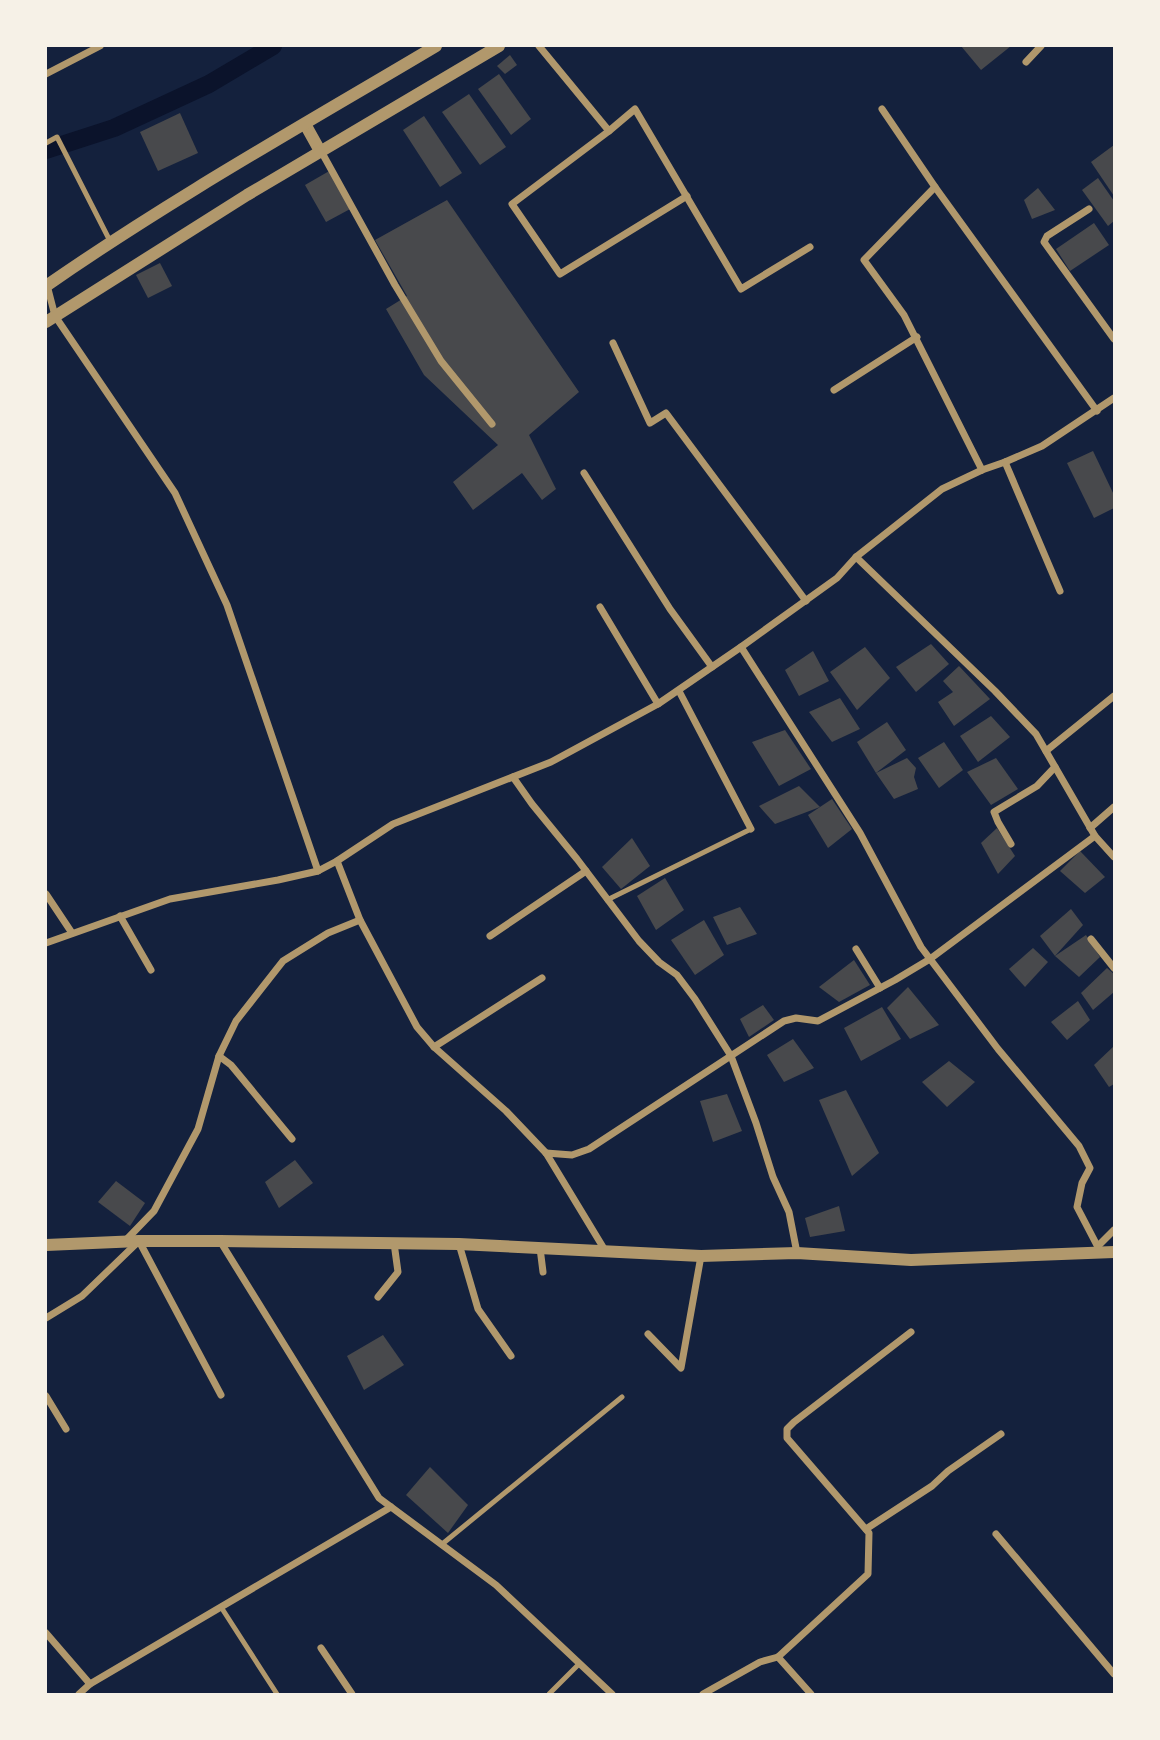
<svg xmlns="http://www.w3.org/2000/svg" width="1160" height="1740" font-family="'Space Grotesk',sans-serif">
	<style>
		.lines { fill: none; stroke-linecap: round; stroke-linejoin: round }
		.canal { stroke: #0b132b; stroke-width: 18 }
		.building { fill: #48494c }
		.service { stroke: #b1986c; stroke-width: 5 }
		.minor { stroke: #b1986c; stroke-width: 7 }
		.tertiary { stroke: #b1986c; stroke-width: 12 }
	</style>
	<rect width="100%" height="100%" fill="#14213d"/>
	<g class="lines">
		<!-- canal -->
		<path class="canal" d="M46,150L114,128L209,84L273,46"/>
	</g>
	<!-- building -->
	<g class="building">
		<path d="M961,46H1011L981,70Z"/>
		<path d="M510,55L517,65L505,74L497,66Z"/>
		<path d="M499,74L531,119L511,135L478,89Z"/>
		<path d="M469,94L506,147L480,165L442,112Z"/>
		<path d="M180,113L198,153L158,171L140,132Z"/>
		<path d="M424,116L462,173L440,187L403,130Z"/>
		<path d="M1114,145V196L1091,162Z"/>
		<path d="M331,170L352,208L326,222L305,185Z"/>
		<path d="M1098,178L1114,201V221L1108,226L1082,190Z"/>
		<path d="M1038,188L1055,210L1032,219L1024,200Z"/>
		<path d="M447,200L579,392L529,435L556,489L542,500L522,473L473,510L453,482L498,445L424,375L386,309L407,296L375,240Z"/>
		<path d="M1094,223L1109,245L1070,271L1056,249Z"/>
		<path d="M160,263L172,286L148,298L136,275Z"/>
		<path d="M1093,451L1114,495V508L1094,518L1067,463Z"/>
		<path d="M931,644L949,664L916,692L896,667Z"/>
		<path d="M865,647L890,678L857,710L830,672Z"/>
		<path d="M813,651L829,681L799,696L785,670Z"/>
		<path d="M959,666L990,699L954,726L938,702L953,692L943,681Z"/>
		<path d="M840,698L860,729L832,742L809,712Z"/>
		<path d="M991,716L1010,737L978,762L960,736Z"/>
		<path d="M887,722L906,750L876,773L857,742Z"/>
		<path d="M785,730L811,769L779,786L752,742Z"/>
		<path d="M944,742L963,770L939,788L918,758Z"/>
		<path d="M907,758L916,768L914,777L918,789L894,799L876,773Z"/>
		<path d="M996,758L1018,789L991,805L967,772Z"/>
		<path d="M799,786L820,807L775,824L759,806Z"/>
		<path d="M832,799L852,829L828,848L808,815Z"/>
		<path d="M997,828L1015,856L998,874L981,843Z"/>
		<path d="M632,838L650,866L621,889L602,867Z"/>
		<path d="M1080,851L1105,877L1085,893L1060,871Z"/>
		<path d="M665,878L684,910L656,930L637,896Z"/>
		<path d="M740,907L757,934L727,945L713,917Z"/>
		<path d="M1071,909L1083,925L1055,956L1040,936Z"/>
		<path d="M704,920L724,955L695,975L671,940Z"/>
		<path d="M1086,935L1100,957L1079,977L1055,956Z"/>
		<path d="M1033,948L1048,962L1025,987L1009,969Z"/>
		<path d="M854,960L870,985L839,1002L819,987Z"/>
		<path d="M1107,968L1114,974V992L1093,1010L1081,993Z"/>
		<path d="M908,987L939,1025L910,1039L887,1008Z"/>
		<path d="M1078,1001L1090,1020L1067,1040L1051,1022Z"/>
		<path d="M763,1005L774,1020L749,1037L740,1019Z"/>
		<path d="M882,1007L901,1039L861,1061L844,1028Z"/>
		<path d="M793,1039L814,1068L784,1082L767,1055Z"/>
		<path d="M1114,1046V1084L1109,1087L1094,1065Z"/>
		<path d="M949,1061L975,1082L947,1107L922,1082Z"/>
		<path d="M846,1090L879,1153L852,1176L819,1100Z"/>
		<path d="M727,1094L742,1131L713,1142L700,1101Z"/>
		<path d="M295,1160L313,1183L279,1208L265,1182Z"/>
		<path d="M116,1181L145,1203L130,1226L98,1202Z"/>
		<path d="M839,1206L845,1231L810,1237L805,1218Z"/>
		<path d="M383,1335L404,1365L364,1390L347,1356Z"/>
		<path d="M430,1467L468,1505L448,1533L406,1495Z"/>
	</g>
	<g class="lines">
		<!-- service -->
		<g class="service">
			<path d="M46,143L57,137L110,241"/>
			<path d="M607,900L751,829"/>
			<path d="M441,1545L622,1397"/>
			<path d="M221,1607L277,1694"/>
			<path d="M549,1694L579,1664"/>
		</g>
		<!-- minor -->
		<g class="minor">
			<path d="M539,46L609,131L635,109L741,289L810,247"/>
			<path d="M1026,62L1041,46"/>
			<path d="M46,74L100,46"/>
			<path d="M882,109L935,187L1097,411"/>
			<path d="M609,131L512,204L560,274L687,196"/>
			<path d="M321,151L395,285L441,361L492,424"/>
			<path d="M935,187L864,260L904,315L982,470"/>
			<path d="M1089,209L1047,236L1044,242L1114,339"/>
			<path d="M47,285L55,316L175,493L227,605L318,871"/>
			<path d="M613,343L650,423L666,413L806,601"/>
			<path d="M834,390L917,337"/>
			<path d="M1005,462L1060,591"/>
			<path d="M584,473L670,609L712,667"/>
			<path d="M856,557L995,691L1036,734L1095,836L1114,857"/>
			<path d="M600,607L658,704"/>
			<path d="M741,647L860,833L921,947L998,1049L1079,1146L1090,1168L1082,1183L1077,1207L1101,1253"/>
			<path d="M679,691L751,829"/>
			<path d="M1046,751L1114,696"/>
			<path d="M513,777L532,804L577,859L639,941L659,962L677,975L695,999L731,1056L756,1123L773,1177L789,1212L797,1253"/>
			<path d="M1090,828L1114,807"/>
			<path d="M1011,844L998,822L994,812L1037,786L1055,767"/>
			<path d="M337,861L360,920L417,1027L434,1047L506,1111L546,1153L606,1252"/>
			<path d="M46,894L72,933"/>
			<path d="M120,916L151,970"/>
			<path d="M490,936L586,871"/>
			<path d="M1091,939L1114,968"/>
			<path d="M46,943L170,899L278,880L318,871L337,861L393,824L551,762L658,704L741,647L837,578L856,557L942,489L982,470L1005,462L1042,446L1114,398"/>
			<path d="M856,949L880,988"/>
			<path d="M434,1047L542,978"/>
			<path d="M219,1056L231,1065L292,1139"/>
			<path d="M546,1153L572,1155L589,1149L784,1021L796,1018L818,1021L895,980L930,959L1095,836"/>
			<path d="M126,1240L154,1211L198,1129L219,1056L236,1021L283,961L328,933L360,920"/>
			<path d="M220,1241L379,1498L496,1585L612,1694"/>
			<path d="M459,1244L478,1309L511,1356"/>
			<path d="M1098,1246L1114,1230"/>
			<path d="M540,1248L543,1272"/>
			<path d="M378,1297L398,1272L394,1243"/>
			<path d="M46,1318L82,1296L139,1241L221,1395"/>
			<path d="M648,1334L681,1368L701,1256"/>
			<path d="M46,1396L66,1429"/>
			<path d="M866,1529L932,1486L948,1471L1001,1434"/>
			<path d="M996,1534L1114,1674"/>
			<path d="M46,1633L90,1684L79,1694"/>
			<path d="M321,1648L352,1694"/>
			<path d="M778,1657L811,1694"/>
			<path d="M90,1684L391,1507"/>
			<path d="M703,1694L760,1662L778,1657L868,1574L869,1533L787,1438V1429L794,1422L911,1332"/>
		</g>
		<!-- tertiary -->
		<g class="tertiary">
			<path d="M305,124L320,151"/>
			<path d="M46,286C171,199 305,124 436,46"/>
			<path d="M46,322L247,195L499,46"/>
			<path d="M46,1245L139,1241H220L459,1244L701,1256L797,1253L911,1260L1114,1252"/>
		</g>
	</g>
	<!-- border -->
	<rect width="1160" height="1740" fill="none" stroke="#f6f1e7" stroke-width="94"/>
</svg>
